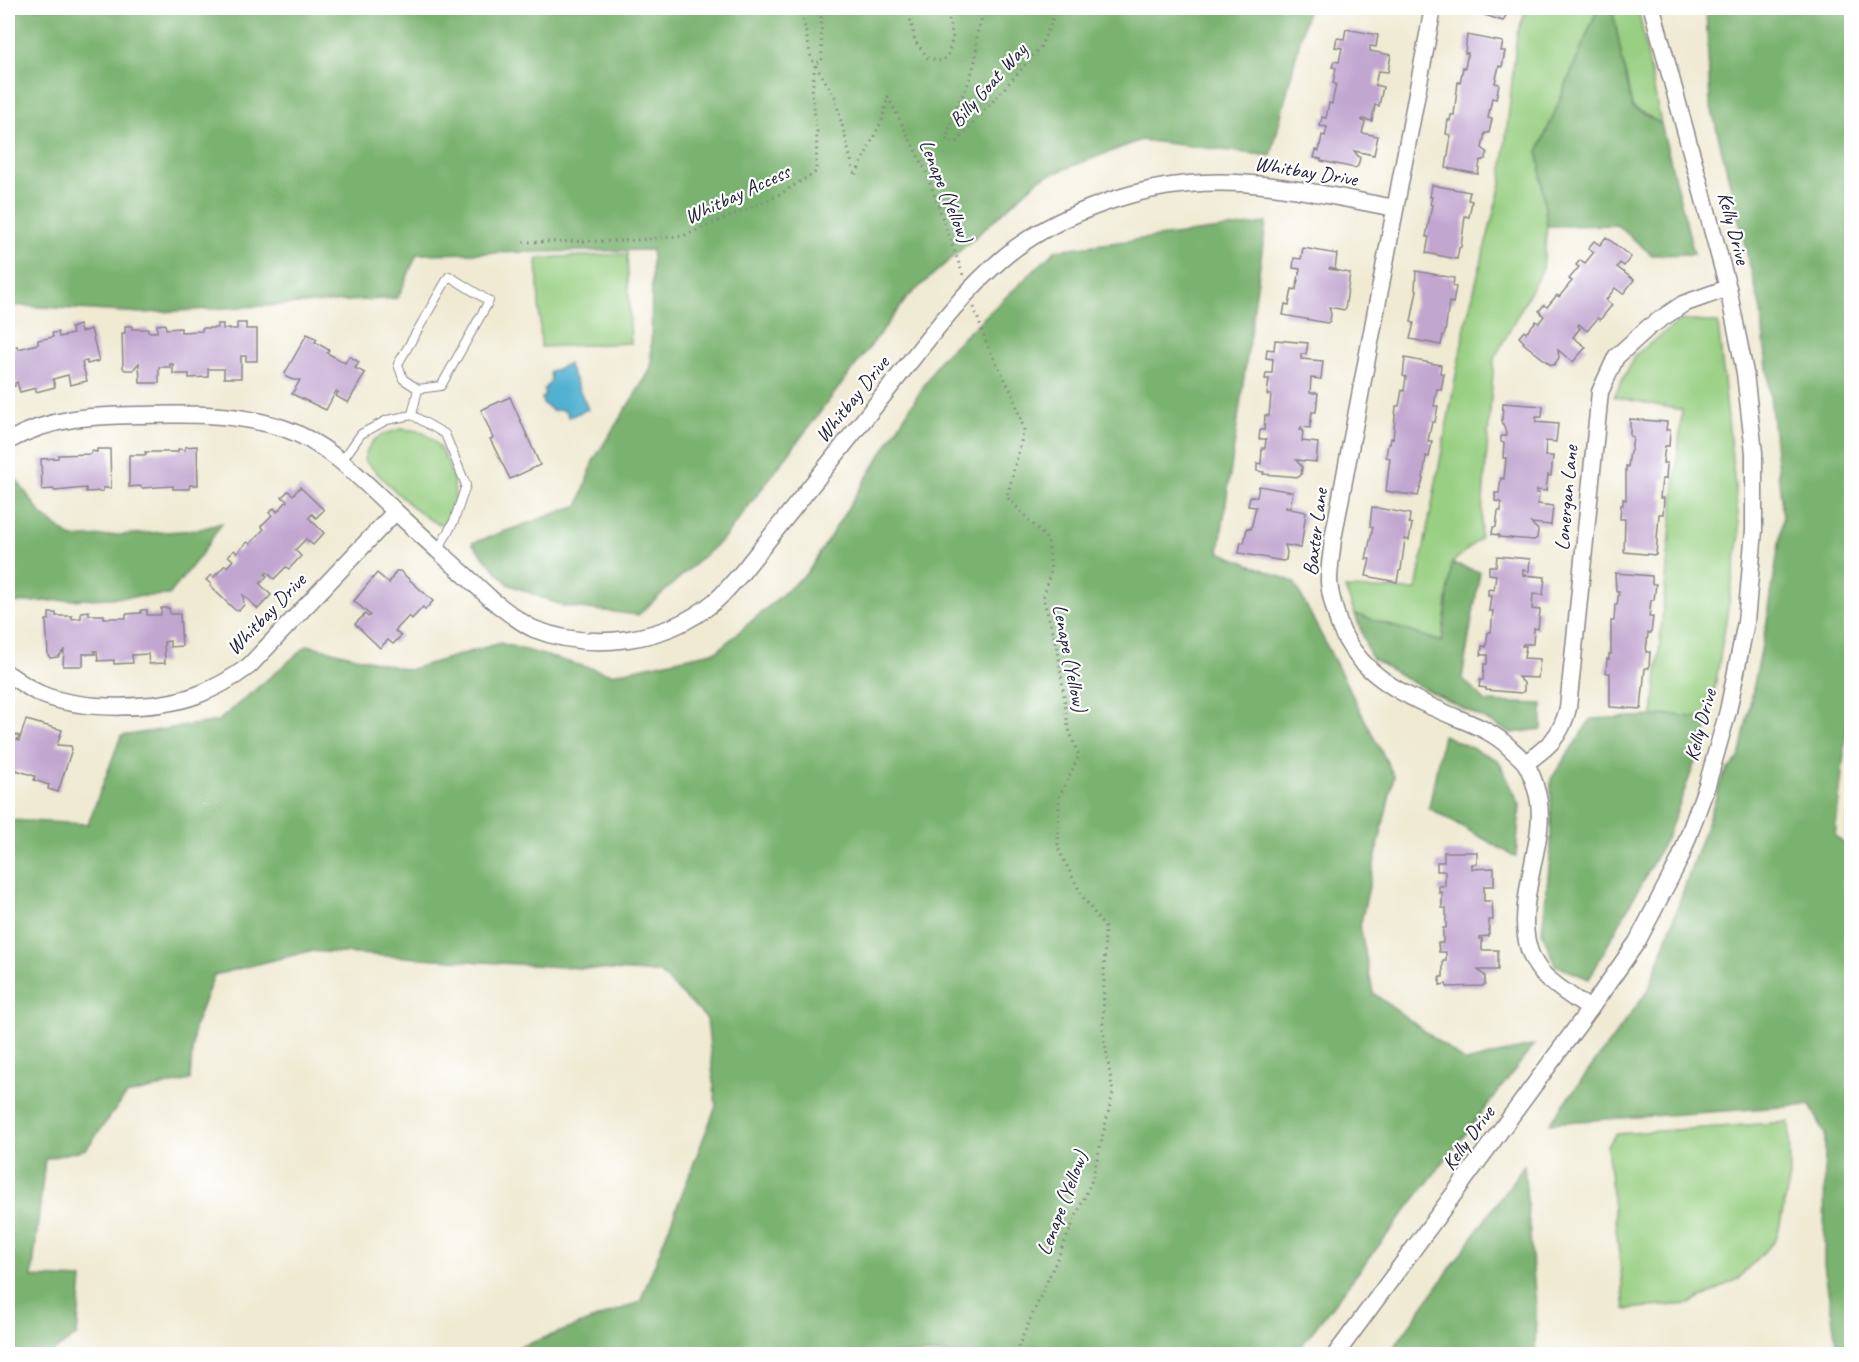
<svg xmlns="http://www.w3.org/2000/svg" width="1859" height="1362" font-family="Caveat,sans-serif">
	<style>
		.green { fill: #98cf82; stroke: #5d785e; stroke-width: 1.5 }
		.forest { fill: #7ab270; stroke: #4e6a56; stroke-width: 1.5 }
		.water { fill: #51b1d0; stroke: #3a6a86; stroke-width: 1.5 }
		.building { fill: #c1a6d0 }
		.lines { fill: none; stroke-linecap: round; stroke-linejoin: round }
		.service-casing { stroke: #898687; stroke-width: 10 }
		.minor-casing { stroke: #898687; stroke-width: 19 }
		.path { stroke: #898687; stroke-width: 3; stroke-dasharray: 1.5 4.5; stroke-linecap: butt }
		.service { stroke: #fff; stroke-width: 8 }
		.minor { stroke: #fff; stroke-width: 16 }
		.labels { text-anchor: middle; dominant-baseline: central; stroke-width: 4.5; stroke-linejoin: round; paint-order: stroke }
		.street-label { font-size: 21px; fill: #22223b; stroke: #fff }
	</style>
	<rect width="100%" height="100%" fill="#fff"/>
	<filter id="ink" filterUnits="userSpaceOnUse"><feTurbulence type="fractalNoise" baseFrequency=".0167" numOctaves="2"/><feDisplacementMap in="SourceGraphic" scale="12" xChannelSelector="R" yChannelSelector="G"/><feConvolveMatrix kernelMatrix="1 2 1 2 8 2 1 2 1" color-interpolation-filters="sRGB"/></filter>
	<filter id="wash" filterUnits="userSpaceOnUse"><feTurbulence type="fractalNoise" baseFrequency=".008" numOctaves="4" result="noise"/><feDisplacementMap in="SourceGraphic" scale="24" xChannelSelector="R" yChannelSelector="G"/><feGaussianBlur stdDeviation="1.35" result="paint"/><feColorMatrix in="noise" values="0 0 0 0 0 0 0 0 0 0 0 0 0 0 0 0 0 1.4 0 .05"/><feComposite in="paint" operator="in"/></filter>
	<g filter="url(#wash)">
		<rect width="100%" height="100%" fill="#f0ead3"/>
		<!-- green -->
		<g class="green">
			<path d="M1527,8H1598L1538,152L1547,226L1543,268L1494,359L1480,538L1452,563L1442,642L1355,614L1345,588L1416,590L1466,322L1501,184L1517,34Z"/>
			<path d="M1612,8H1638L1661,124L1632,107Z"/>
			<path d="M627,254L631,343L541,347L537,258Z"/>
			<path d="M1681,320L1718,323L1740,535L1709,724L1675,715L1653,716L1682,410L1614,397L1635,355Z"/>
			<path d="M401,429C412,430 422,430 431,438C447,452 456,482 455,503C454,511 450,517 445,524C427,528 379,474 364,460C369,437 380,435 401,429Z"/>
			<path d="M1789,1122L1790,1177L1777,1238L1738,1279L1689,1304L1625,1309L1607,1145L1616,1134Z"/>
		</g>
		<!-- forest -->
		<g class="forest">
			<path d="M8,8H1308L1271,156L1141,140L1041,178L907,298L725,537L638,615L563,606L508,584L472,543L579,505L593,461L651,369L652,250L417,254L398,298L143,313L8,305Z"/>
			<path d="M1598,8H1612L1632,107L1661,124L1694,254L1652,255L1617,225L1547,226L1538,152Z"/>
			<path d="M1706,8H1851L1852,370L1849,380L1852,401V682L1835,836L1852,850L1851,1354H1838L1824,1265L1825,1134L1810,1105L1550,1123L1649,989L1724,774L1739,758L1767,621L1783,518L1761,311L1710,102Z"/>
			<path d="M1266,223L1219,552L1294,582L1394,776L1360,926L1373,993L1466,1062L1534,1045L1295,1354H510L515,1349L640,1302L716,1106L707,1019L660,973L310,951L214,975L194,1028L190,1080L126,1095L86,1149L45,1159L32,1277L82,1279L77,1335L50,1354H8V1150L10,1117L8,1114V820L88,824L121,736L218,721L308,645L408,670L500,643L612,674L717,651L808,572L941,358L1056,250Z"/>
			<path d="M8,468L42,515L72,538L197,530L222,523L200,556L169,595L8,603Z"/>
			<path d="M1452,563L1480,572L1462,678L1486,702L1542,704V729L1511,733L1412,682L1371,658L1355,614L1442,642Z"/>
			<path d="M1675,715L1711,719L1668,835L1589,979L1555,965L1542,932L1551,849V779L1591,719Z"/>
			<path d="M1443,735L1498,760L1520,805L1516,857L1429,808Z"/>
			<path d="M1524,1165L1536,1305L1535,1354H1389Z"/>
		</g>
		<!-- water -->
		<path class="water" d="M568,364L588,409L569,417C566,409 560,409 552,411L550,408L543,404L542,398L545,395L544,390L551,381L550,372Z"/>
		<g id="blocks">
			<!-- building -->
			<g class="building">
				<path d="M1474,8H1510L1503,21L1473,11Z"/>
				<path d="M1346,29L1378,35L1376,47L1370,46V51L1391,55L1388,72L1378,71L1375,85L1383,87L1379,106L1375,105L1372,121L1362,119V121L1365,122L1362,133L1378,136L1374,155L1354,151L1360,158L1358,166L1355,168L1321,161V159L1314,158L1316,150L1319,151L1322,135L1325,136L1327,127L1320,126L1322,117L1326,118L1329,103L1332,104L1336,84L1333,83L1336,68L1332,67L1334,61L1339,62L1342,48L1335,47L1337,38L1344,39Z"/>
				<path d="M1467,35L1503,42L1501,51H1505L1502,67L1499,66L1495,83L1499,84L1496,99L1492,98L1488,118L1492,119L1489,133H1485L1482,148L1487,152L1486,159L1480,161L1478,174L1446,168L1451,135L1446,134L1448,120L1450,121L1451,115H1454L1458,82L1460,83L1463,67L1465,68L1468,53H1465Z"/>
				<path d="M1432,185L1470,192L1468,200L1472,201L1469,217L1465,216L1461,247L1459,248L1457,259L1426,253L1429,237H1426L1432,205L1430,204L1432,197H1430Z"/>
				<path d="M1606,237L1631,257L1624,266L1620,263L1617,267L1634,280L1623,294L1615,288L1606,300L1612,305L1600,320L1598,318L1587,331L1579,324L1578,326L1580,328L1573,337L1586,347L1573,362L1558,350L1559,358L1554,365H1551L1523,343L1524,342L1519,337L1524,331L1526,333L1536,321L1539,323L1544,316L1539,311L1544,305L1547,307L1557,295L1559,297L1572,281L1569,279L1579,267L1576,265L1580,260L1585,263L1594,252L1588,248L1594,241L1600,245Z"/>
				<path d="M1303,248L1337,254L1335,269L1330,267L1329,269L1350,273L1345,310L1329,307L1331,314L1330,321L1327,323L1283,315L1285,304L1289,305L1292,289L1296,290L1300,269L1293,268L1294,258L1301,259Z"/>
				<path d="M1416,271L1454,278L1453,286L1456,287L1453,303L1449,302L1445,333L1443,335L1441,345L1410,339L1414,323L1411,322L1417,290H1415Z"/>
				<path d="M237,323H246V329H257V361H246V356H241V378H224V369H208V377L189,378V374H173V364H170V367H159V383H140L139,363L133,370H125L123,368L122,333H125V326H132V329H148V332H157V325L165,324L166,329L181,328V332L202,331V328H217V324H223V329H237Z"/>
				<path d="M79,325L81,332L91,329L99,361L87,364V361L82,362L87,381L70,385L68,375L53,379L55,387L36,392V388L20,392L17,382L15,383V386L8,387V348L17,346L18,349L38,344V340L53,337L52,333L58,332L59,337L73,334L71,328Z"/>
				<path d="M307,334L317,339L315,342L329,350L327,353L345,363L349,356L359,362L355,368L365,373L348,403L336,396L338,392L336,391L326,410L292,394L300,380H293L286,377L285,373Z"/>
				<path d="M1275,340L1308,343L1306,354H1301V359L1323,361L1321,379L1311,378L1310,393H1318L1316,412H1312L1310,428L1301,427L1300,430H1303L1302,441L1318,443L1316,462L1296,460L1302,467L1301,475L1299,477L1263,474L1264,472L1257,471V463L1261,464L1262,448H1265L1266,439H1259L1260,430H1264L1265,415L1269,416L1271,395H1267L1269,379H1265L1266,373H1272L1273,359L1266,358L1267,349L1274,350Z"/>
				<path d="M1405,358L1441,365L1440,373L1444,374L1441,390L1437,389L1434,406H1438L1435,422H1432L1428,441H1432L1429,457L1426,456L1423,479L1418,496L1386,491L1390,458L1386,457L1388,444H1390L1391,438L1393,439L1396,406H1399L1402,390L1404,391L1406,377L1403,376Z"/>
				<path d="M510,397L540,465L510,479L490,439L493,438L481,410Z"/>
				<path d="M1503,403L1543,406L1542,417H1536V422L1558,424L1556,442L1546,441L1545,456H1553L1551,476L1548,475L1546,491L1536,490V493H1539L1538,504L1553,506L1551,525L1531,523L1538,530L1537,538L1534,540L1499,537V535L1492,534L1493,527H1496L1498,511H1501V502L1495,501V493H1499L1501,478L1504,479L1506,458H1503L1504,443L1501,442V436H1507L1502,421Z"/>
				<path d="M1630,419L1667,422L1666,430H1670L1669,446H1665L1663,463H1667L1666,479H1662L1660,498H1664L1663,514H1659L1656,555L1624,552L1625,519H1620L1621,505H1623V499L1626,500V466L1628,467L1630,451H1631L1633,437L1630,436Z"/>
				<path d="M197,446L198,485H190L189,489H173V486L142,488L140,486L129,487V455H146L145,452H178V449L185,450V447Z"/>
				<path d="M97,449H110L111,488H103V491L86,492V488L55,491L53,489L42,490L41,459L58,458V455L91,454V451L97,452Z"/>
				<path d="M1259,486L1293,492L1290,507L1285,506V508L1306,512L1301,548L1285,545L1287,552L1286,560L1283,561L1239,553L1241,542L1244,543L1247,528L1251,529L1256,507L1248,506L1250,496L1257,497Z"/>
				<path d="M300,487L324,510L316,518L312,514L309,518L324,533L313,545L306,539L295,550L301,556L289,569L286,567L274,579L267,572L265,574L267,576L260,584L271,595L258,609L243,595L244,605L239,610H235L210,586L211,584L206,580L211,575L214,577L225,565L227,567L233,560L228,556L234,550L237,553L247,542L250,544L264,529L261,526L272,515L269,513L274,508L277,512L287,501L282,497L288,491L293,495Z"/>
				<path d="M1372,507L1410,514L1409,523L1412,524L1409,540L1405,539L1401,570L1399,571L1397,582L1366,576L1370,559H1366L1373,527L1370,526Z"/>
				<path d="M1497,556L1530,559L1529,571L1523,570V575L1545,577L1543,595L1533,594L1532,609L1540,610L1538,629L1534,628L1533,644H1523L1522,646H1526L1524,658L1540,659L1538,678L1518,677L1524,683V691L1521,693L1486,690V688L1479,687L1480,680H1483L1484,664H1487L1488,655H1481L1482,646L1486,647L1488,632H1491L1493,611H1489L1491,596H1488V589L1494,590L1496,575L1489,574V566H1496Z"/>
				<path d="M396,571H400L433,601L425,610L423,607L412,619L409,616L395,631L401,636L393,644L388,640L380,648L355,624L365,614L368,617L370,615L354,601L377,573L389,583Z"/>
				<path d="M1615,573L1652,576V584H1656L1654,600H1651L1649,617H1653L1651,633H1648L1646,652H1650L1649,668H1645L1641,709L1610,707V673H1606L1607,659H1609V654H1611V621H1614L1615,605H1617L1619,591H1616Z"/>
				<path d="M161,608H169L170,614H180L182,646L170,647V641L164,642L165,663L149,664L148,654L132,655L133,663L114,664V660L98,661L97,651H94L95,654H83V666H63L64,650L58,657L50,658L48,655L46,620H49V613H56V616H72V619L81,618V612L89,611V615H104V618H126V614L141,613V610H147V615H161Z"/>
				<path d="M26,720L62,730L57,745L71,746L72,749L58,792L48,789L49,785L34,780L35,776L16,770L13,777L8,775V732L19,736L17,740L19,741Z"/>
				<path d="M1444,852H1477V864H1472V869L1494,868V886H1484V901H1492L1493,920H1489V936L1479,937V939H1482V950H1498V970H1478L1485,976V984L1482,986L1447,987L1446,984L1440,985V977H1443V961H1446V952H1439L1438,943H1443V928H1446V908H1442V892L1439,893V886H1445V871H1437V862H1444Z"/>
			</g>
		</g>
	</g>
	<g filter="url(#ink)">
		<use href="#blocks" fill-opacity="0" stroke="#898687" stroke-width="1.5"/>
		<g class="lines">
			<!-- service casing -->
			<g class="service-casing">
				<g id="service">
					<path d="M412,415L418,389L441,386L489,301L449,276L398,364L403,379L418,389"/>
					<path d="M342,461L361,434L387,420L412,415L445,434L466,485L454,521L438,550"/>
				</g>
			</g>
			<!-- minor casing -->
			<g class="minor-casing">
				<g id="minor">
					<path d="M1433,8L1333,539C1332,552 1329,566 1329,580C1329,594 1335,610 1339,624C1358,676 1408,697 1455,717C1475,725 1495,733 1510,748C1515,753 1522,758 1526,764C1530,771 1534,781 1536,789C1542,807 1540,829 1536,848C1529,887 1512,940 1543,974C1557,988 1574,998 1590,1009"/>
					<path d="M8,441C53,416 93,416 144,415C191,414 237,413 283,428C328,443 361,479 395,511C427,541 460,570 492,600C505,610 519,622 534,629C592,652 666,642 714,602C724,594 731,584 740,575C786,517 832,459 878,402C918,353 955,299 1003,258C1050,218 1128,189 1189,184C1258,177 1328,196 1395,208"/>
					<path d="M8,674C19,681 30,690 43,695C84,711 156,710 197,695C216,688 233,678 249,666L395,512"/>
					<path d="M1526,763C1549,746 1561,737 1568,708L1600,392L1616,357L1649,327L1683,304L1728,288"/>
					<path d="M1336,1354L1590,1009L1637,942L1680,859L1707,785L1728,711L1746,622L1754,530V453L1745,373L1728,288L1652,8"/>
				</g>
			</g>
			<!-- path -->
			<g class="path">
				<path d="M801,8L811,58L835,97L855,176L882,120L888,97L925,169L963,275"/>
				<path d="M908,8L915,41L928,58L941,61L948,56L953,35L949,22L948,8"/>
				<path d="M985,8L977,34L976,58L969,82L954,113L946,139L949,142H957L1040,48L1054,16L1053,8"/>
				<path d="M523,242L623,241L683,236L775,197L816,172L817,131L812,93L815,63L822,61L821,8"/>
				<path d="M974,307L987,345L1013,395L1024,430L1007,497L1048,540L1051,570L1043,598L1058,650L1068,727L1079,756L1059,797L1058,848L1081,894L1105,928L1103,1030L1113,1093L1092,1180L1015,1354"/>
			</g>
			<!-- service -->
			<use href="#service" class="service"/>
			<!-- minor -->
			<use href="#minor" class="minor"/>
		</g>
	</g>
	<g class="labels">
		<!-- street labels -->
		<g class="street-label">
			<text transform="translate(988 85) rotate(-48)">Billy Goat Way</text>
			<text transform="translate(1306 171) rotate(9)">Whitbay Drive</text>
			<text transform="translate(946 191) rotate(68)">Lenape (Yellow)</text>
			<text transform="translate(737 194) rotate(-25)">Whitbay Access</text>
			<text transform="translate(1734 228) rotate(75)">Kelly Drive</text>
			<text transform="translate(852 399) rotate(-51)">Whitbay Drive</text>
			<text transform="translate(1566 498) rotate(-85)">Lonergan Lane</text>
			<text transform="translate(1315 532) rotate(-83)">Baxter Lane</text>
			<text transform="translate(266 614) rotate(-46)">Whitbay Drive</text>
			<text transform="translate(1070 658) rotate(79)">Lenape (Yellow)</text>
			<text transform="translate(1700 725) rotate(-75)">Kelly Drive</text>
			<text transform="translate(1468 1138) rotate(-54)">Kelly Drive</text>
			<text transform="translate(1062 1203) rotate(-69)">Lenape (Yellow)</text>
		</g>
	</g>
	<!-- margin -->
	<rect width="1859" height="1362" fill="none" stroke="#fff" stroke-width="30"/>
</svg>
